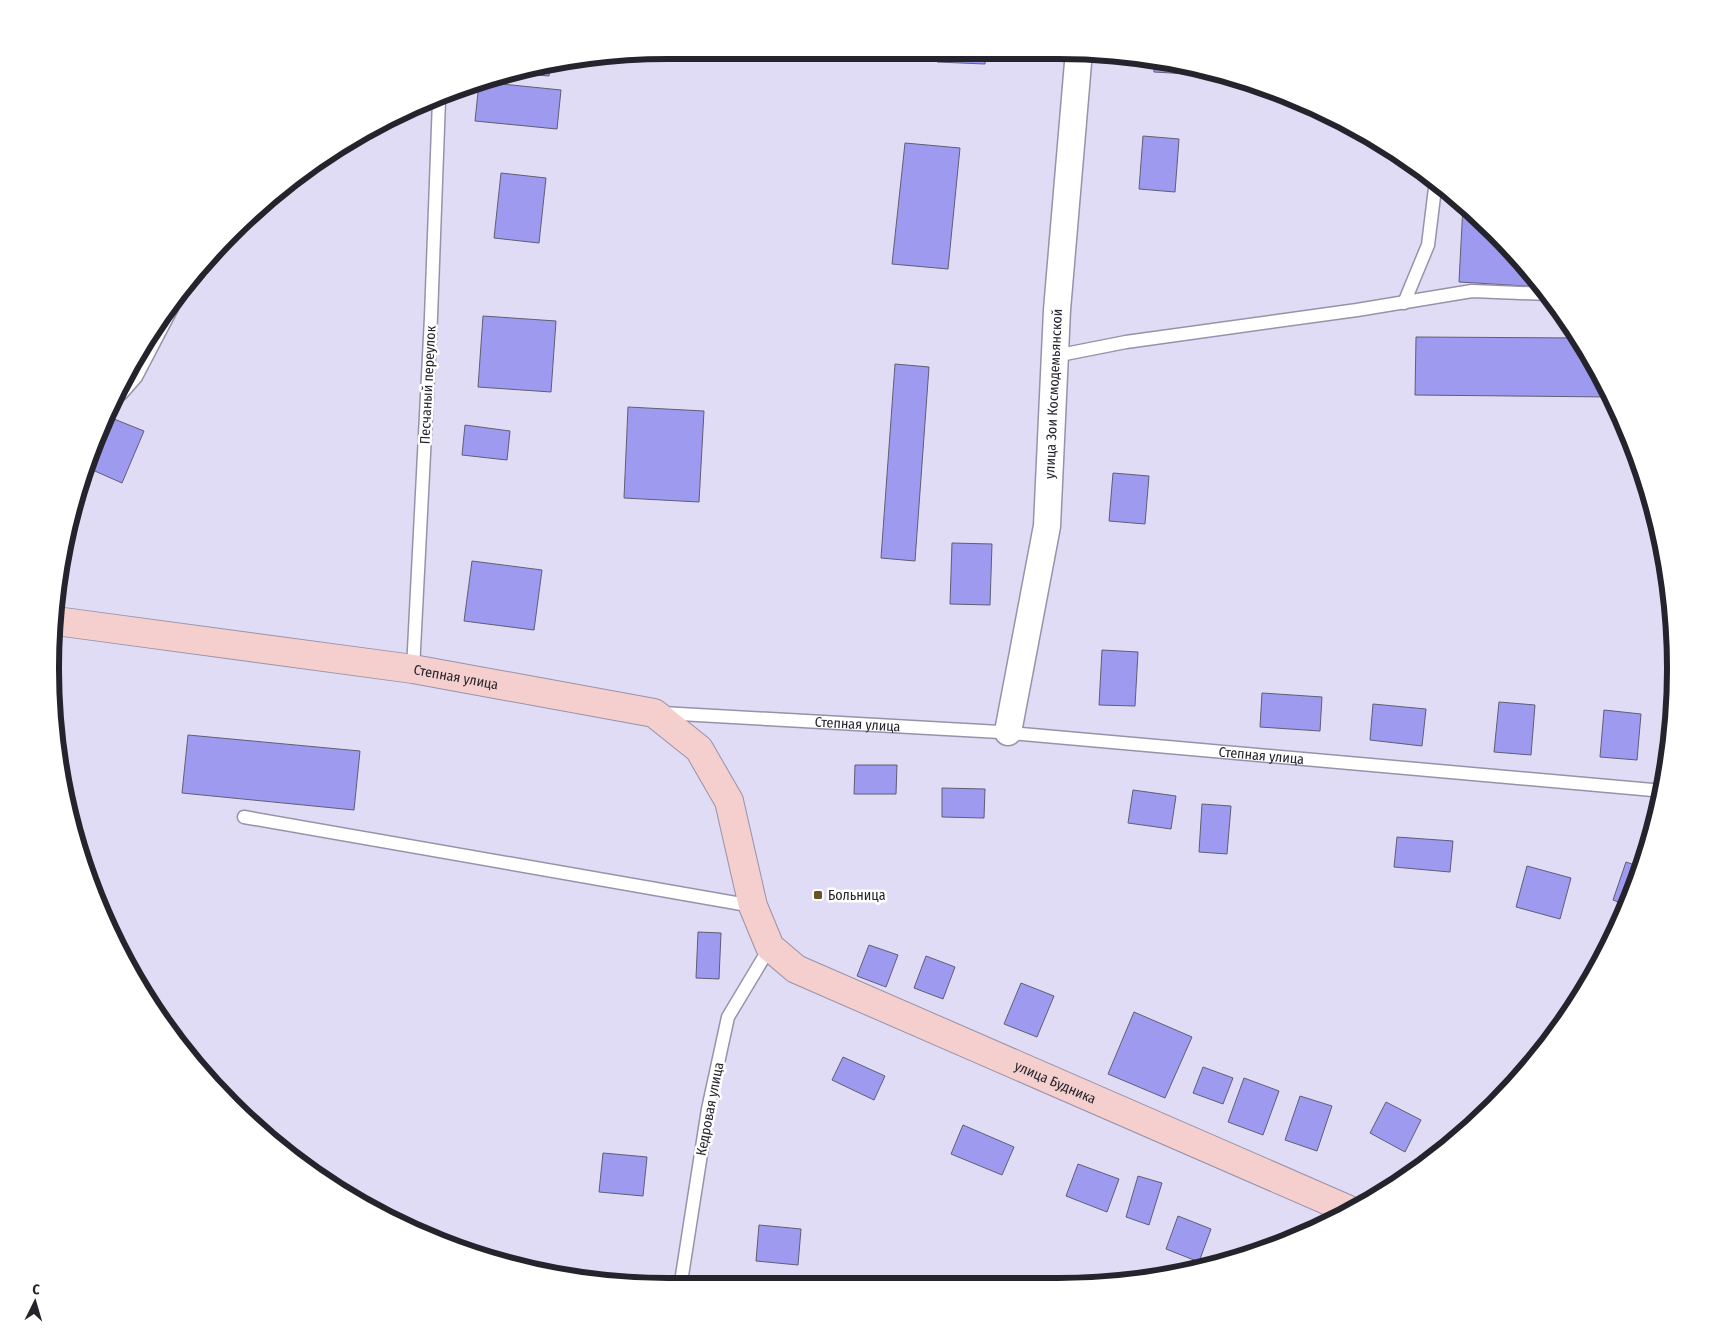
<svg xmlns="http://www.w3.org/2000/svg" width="1726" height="1337" font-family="'Fira Sans Condensed',sans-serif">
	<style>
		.building { fill: #9d9aef; stroke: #5e5e74 }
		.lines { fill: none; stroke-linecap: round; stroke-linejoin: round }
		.lane-casing { stroke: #9792a9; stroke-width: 15 }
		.street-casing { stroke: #9792a9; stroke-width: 29 }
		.secondary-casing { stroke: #9792a9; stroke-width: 30 }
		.lane { stroke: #fff; stroke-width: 12 }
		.street { stroke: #fff; stroke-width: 26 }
		.secondary { stroke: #f5cfcd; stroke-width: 28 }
		.poi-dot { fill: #685322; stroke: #fff; stroke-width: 2 }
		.labels { text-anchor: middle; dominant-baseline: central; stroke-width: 5; stroke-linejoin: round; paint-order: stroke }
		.street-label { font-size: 14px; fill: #25232c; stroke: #fff }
		.poi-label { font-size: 14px; fill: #25232c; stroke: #fff; text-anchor: start }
		.rim { fill: none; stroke: #25232c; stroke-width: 6 }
	</style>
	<rect width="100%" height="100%" fill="#e1dcf5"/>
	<!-- building -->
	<g class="building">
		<path d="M937,51H986L985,64L937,62Z"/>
		<path d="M1154,63L1190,70L1189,74L1154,72Z"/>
		<path d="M550,66L549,76L509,73L510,71Z"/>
		<path d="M482,82L561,90L557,129L475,121L479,83Z"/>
		<path d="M1143,136L1179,139L1175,192L1139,189Z"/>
		<path d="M905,143L960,148L948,269L892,264Z"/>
		<path d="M501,173L546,178L539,243L494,238Z"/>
		<path d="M1463,205L1522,260L1542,287L1459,282Z"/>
		<path d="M483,316L556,321L551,392L478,387Z"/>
		<path d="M1416,337L1579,338L1611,397L1415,395Z"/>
		<path d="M895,364L929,367L915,561L881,558Z"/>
		<path d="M628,407L704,411L699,502L624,498Z"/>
		<path d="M109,417L144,431L122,483L88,468Z"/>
		<path d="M465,425L510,431L507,460L462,455Z"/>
		<path d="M1113,473L1149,476L1145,524L1109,521Z"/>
		<path d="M952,543L992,544L990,605L950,604Z"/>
		<path d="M472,561L542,570L534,630L464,621Z"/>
		<path d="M1102,650L1138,652L1135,706L1099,705Z"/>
		<path d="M1262,693L1322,697L1320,731L1260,727Z"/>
		<path d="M1499,702L1535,705L1531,755L1494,752Z"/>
		<path d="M1373,704L1426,709L1422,746L1370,740Z"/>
		<path d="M1604,710L1641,714L1637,760L1600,757Z"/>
		<path d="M188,735L360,751L354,810L182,793Z"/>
		<path d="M855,765H897L896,794H854Z"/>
		<path d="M942,788L985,789L984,818L942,817Z"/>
		<path d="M1133,790L1176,796L1171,829L1128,823Z"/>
		<path d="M1202,804L1231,806L1227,854L1199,852Z"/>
		<path d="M1397,837L1453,841L1450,872L1394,867Z"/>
		<path d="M1626,862L1641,867L1629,906L1613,900Z"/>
		<path d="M1527,866L1571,878L1560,919L1516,907Z"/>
		<path d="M698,932L721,933L719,979L696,978Z"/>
		<path d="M869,945L898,955L886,987L857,976Z"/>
		<path d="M926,956L955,967L943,999L914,988Z"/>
		<path d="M1021,983L1054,996L1037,1037L1004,1024Z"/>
		<path d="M1134,1012L1192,1037L1165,1098L1108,1074Z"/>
		<path d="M843,1057L885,1076L874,1100L832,1080Z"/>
		<path d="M1203,1067L1233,1078L1223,1104L1193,1093Z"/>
		<path d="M1244,1078L1279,1091L1263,1135L1228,1122Z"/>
		<path d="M1300,1096L1332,1106L1317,1151L1285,1140Z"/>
		<path d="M1386,1102L1421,1120L1405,1152L1370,1133Z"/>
		<path d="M963,1125L1014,1147L1002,1175L951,1154Z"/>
		<path d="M603,1153L647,1157L643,1196L599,1192Z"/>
		<path d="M1078,1164L1119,1179L1107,1212L1066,1196Z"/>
		<path d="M1138,1176L1162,1183L1149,1225L1126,1217Z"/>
		<path d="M1178,1216L1211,1229L1199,1262L1166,1249Z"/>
		<path d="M759,1225L801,1229L798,1265L756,1261Z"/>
	</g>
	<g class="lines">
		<!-- lane casing -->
		<g class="lane-casing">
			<g id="lane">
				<path d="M1404,303L1428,245L1436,180"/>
				<path d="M1055,356L1126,342L1357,310L1472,291L1548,294"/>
				<path d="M118,395L121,394L136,377L172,308"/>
				<path d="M413,669L431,317L439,100"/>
				<path id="s1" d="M662,713L1000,732L1664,791"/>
				<path d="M244,817L753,906"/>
				<path d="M681,1282L708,1109L728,1017L770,947"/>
			</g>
		</g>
		<!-- street casing -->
		<g class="street-casing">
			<g id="street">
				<path id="s2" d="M1008,732L1047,526L1057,310L1079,51"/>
			</g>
		</g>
		<!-- secondary casing -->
		<g class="secondary-casing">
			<g id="secondary">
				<path id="s3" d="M56,621L413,669L654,713L699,749L729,801L753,906L770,947L796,969L1347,1209"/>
			</g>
		</g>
		<!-- lane -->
		<use href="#lane" class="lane"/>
		<!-- street -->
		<use href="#street" class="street"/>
		<!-- secondary -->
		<use href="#secondary" class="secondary"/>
	</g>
	<!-- markers -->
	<rect class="poi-dot" x="813" y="890" width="10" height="10" rx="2.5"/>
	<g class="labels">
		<!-- street labels -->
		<g class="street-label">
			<text transform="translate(428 385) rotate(-87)">Песчаный переулок</text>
			<text stroke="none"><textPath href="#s2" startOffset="342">улица Зои Космодемьянской</textPath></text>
			<text stroke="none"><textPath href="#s3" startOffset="404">Степная улица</textPath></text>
			<text stroke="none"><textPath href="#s1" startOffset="196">Степная улица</textPath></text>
			<text stroke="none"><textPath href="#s1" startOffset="601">Степная улица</textPath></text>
			<text stroke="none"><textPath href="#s3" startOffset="1192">улица Будника</textPath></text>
			<text transform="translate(710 1109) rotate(-79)">Кедровая улица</text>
		</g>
		<!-- poi labels -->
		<g class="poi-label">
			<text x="828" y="895">Больница</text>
		</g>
	</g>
	<!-- crop -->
	<path d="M0 0H1726V1337H0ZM668 59H1058A609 609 0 0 1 1667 668V669A609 609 0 0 1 1058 1278H668A609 609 0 0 1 59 669V668A609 609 0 0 1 668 59Z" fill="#fff" fill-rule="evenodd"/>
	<path class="rim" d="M668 59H1058A609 609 0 0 1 1667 668V669A609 609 0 0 1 1058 1278H668A609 609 0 0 1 59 669V668A609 609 0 0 1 668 59Z"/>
	<!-- north arrow -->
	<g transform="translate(35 1302) rotate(5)" stroke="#ffffff" stroke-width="4" paint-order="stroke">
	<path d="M0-4L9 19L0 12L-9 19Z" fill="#25232c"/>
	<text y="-8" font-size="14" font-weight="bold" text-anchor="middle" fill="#25232c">С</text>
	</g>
</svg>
